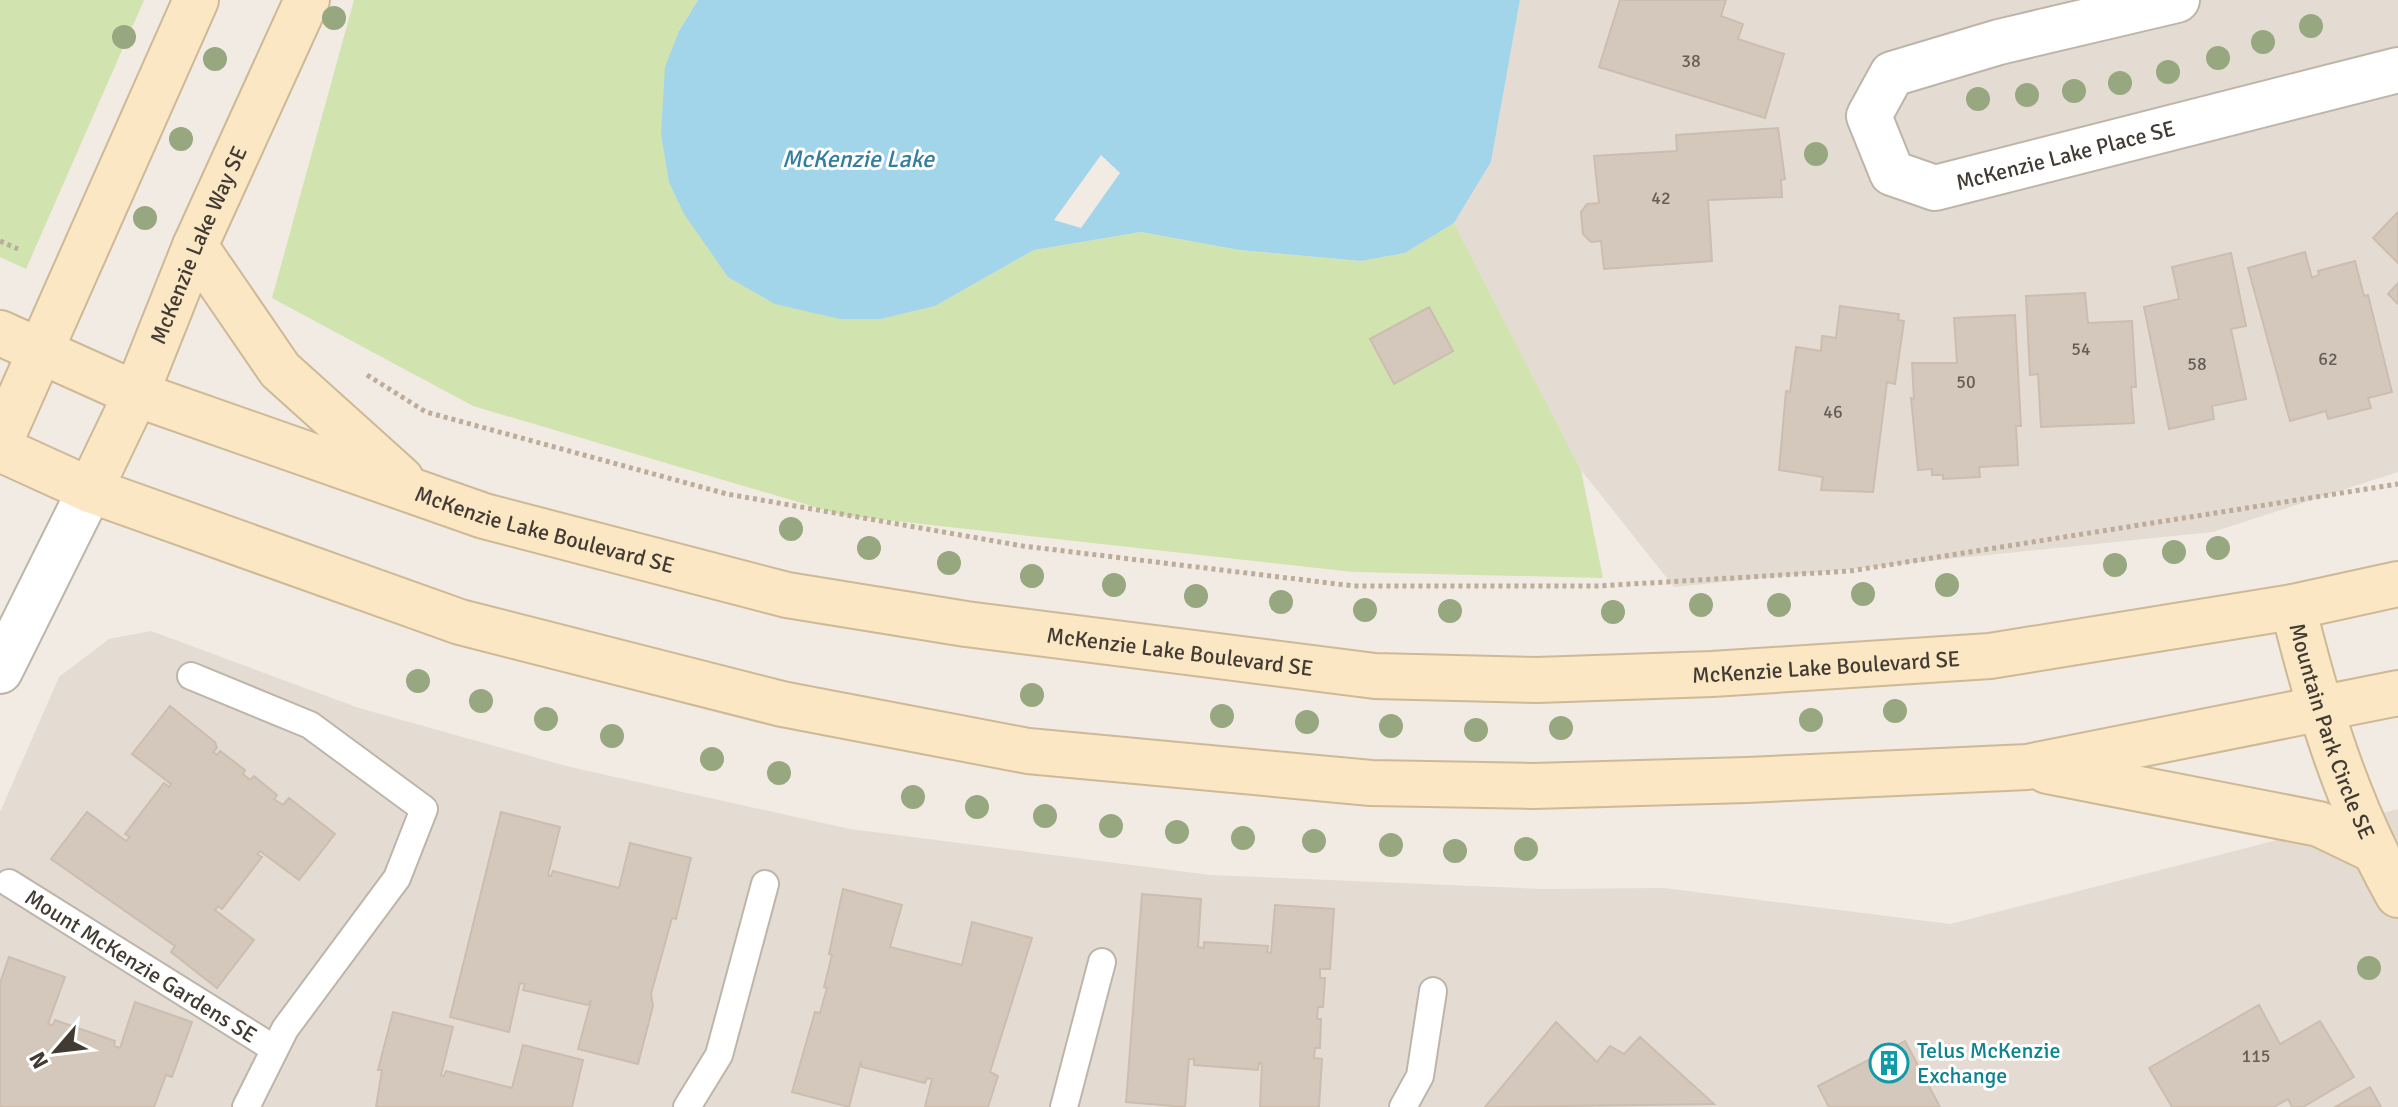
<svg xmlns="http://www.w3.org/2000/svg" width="2398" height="1107" font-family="Signika,sans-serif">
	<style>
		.residential { fill: #e4dcd2 }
		.green { fill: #d1e3af }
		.water { fill: #a3d5ea }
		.pier { fill: #f1ebe4 }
		.building { fill: #d4c8bd; stroke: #ccbdae; stroke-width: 2 }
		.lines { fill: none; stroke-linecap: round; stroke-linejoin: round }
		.lane-casing { stroke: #beb5aa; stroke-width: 30 }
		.street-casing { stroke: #beb5aa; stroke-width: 48 }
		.secondary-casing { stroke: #ceb996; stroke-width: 48 }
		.path { stroke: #bcac99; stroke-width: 5; stroke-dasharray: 4 4; stroke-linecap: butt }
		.lane { stroke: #fff; stroke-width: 26 }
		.street { stroke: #fff; stroke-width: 44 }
		.secondary { stroke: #fbe7c4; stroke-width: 44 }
		.tree { fill: #97a77f }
		.labels { text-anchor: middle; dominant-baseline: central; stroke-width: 6; stroke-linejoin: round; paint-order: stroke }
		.number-label { font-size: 18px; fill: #665e56 }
		.street-label { font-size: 22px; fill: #423b34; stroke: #fff }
		.culture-label { font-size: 22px; fill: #0d838f; stroke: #fff; text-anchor: start }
		.water-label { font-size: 24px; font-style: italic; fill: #337d9f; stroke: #fff }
	</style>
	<rect width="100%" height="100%" fill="#f1ebe4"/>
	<!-- residential -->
	<g class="residential">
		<path d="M1520,0H2398V472L2213,532L1674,587L1581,470L1454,223L1491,162Z"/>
		<path d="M151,631L359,708L570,767L850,829L1210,875L1544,889L1664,888L1950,924L2398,809V1107H0V812L59,677L109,639Z"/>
	</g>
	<!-- green -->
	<g class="green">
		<path d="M0,0H144L26,269L0,257Z"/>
		<path d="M354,0H698L679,31L840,319H881L935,306L1034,250L1141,232L1239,250L1361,261L1405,253L1454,223L1581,470L1603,578L1353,572L842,515L473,406L272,298Z"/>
	</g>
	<!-- water -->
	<path class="water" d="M698,0H1520L1491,162L1454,223L1405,253L1361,261L1239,250L1141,232L1034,250L935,306L881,319H840L775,304L728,277L684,214L669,182L661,134L665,67L679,31Z"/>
	<!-- pier -->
	<path class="pier" d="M1101,155L1120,173L1081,228L1054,220Z"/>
	<!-- building -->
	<g class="building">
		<path d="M1620,0H1726L1721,16L1743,24L1738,39L1784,54L1765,118L1599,67Z"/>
		<path d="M1778,128L1785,179L1781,180L1782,197L1708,200L1712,261L1604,269L1601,241L1591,242L1583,234L1581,212L1587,204L1599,203L1594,156L1677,151L1676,135Z"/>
		<path d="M2398,212V263L2373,238Z"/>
		<path d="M2305,252L2312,278L2319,275L2318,271L2355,261L2364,296L2368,295L2392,392L2368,398L2371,408L2328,419L2326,411L2290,421L2248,268Z"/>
		<path d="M2231,253L2246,326L2231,329L2246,399L2212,406L2214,419L2169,429L2144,307L2179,299L2172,267Z"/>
		<path d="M2398,283V304L2388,294Z"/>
		<path d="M2085,293L2088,323L2132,321L2136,387H2131L2134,423L2041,427L2038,374L2030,375L2026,296Z"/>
		<path d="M1840,306L1899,314L1898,320L1904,321L1895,384L1887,382L1873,492L1821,490L1823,477L1779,470L1786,391L1790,392L1796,347L1821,351L1822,336L1836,338Z"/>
		<path d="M1429,307L1453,351L1394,384L1370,339Z"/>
		<path d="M2015,315L2021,426H2016L2018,465L1979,467L1980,477L1943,479V475H1932V469L1918,470L1911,398L1914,399L1912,363H1957L1954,318Z"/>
		<path d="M170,706L215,742L217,748L213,752L217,755L220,751L245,770L243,774L250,780L254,776L277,795L274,799L283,805L289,798L335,834L299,880L260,851L257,854L262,857L222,909L218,906L215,910L254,940L217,988L171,952L175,946L51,859L87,812L126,841L130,837L125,834L164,783L169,787L171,784L132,754Z"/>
		<path d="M501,812L560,827L548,875L551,876L553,871L619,888L630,843L691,858L676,919L672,918L651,994L653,1006L638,1064L578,1049L591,1001L587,1005L523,990L525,984L520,983L509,1032L450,1017Z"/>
		<path d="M843,889L902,905L890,947L962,965L972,922L1032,938L990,1072L998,1076L988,1107H925L932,1079L927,1078L925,1083L862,1067L861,1061L849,1107L792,1092L815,1012L820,1013L827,988L824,987L832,955L829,954Z"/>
		<path d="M1142,894L1201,899L1198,947L1204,948V942L1268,946L1267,952L1271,953L1275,905L1334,909L1330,969H1320V978H1325L1323,1007H1318L1317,1019H1321L1320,1048H1315L1314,1058L1322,1059L1319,1107H1260L1262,1064L1259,1063L1258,1070L1194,1065V1059H1189L1185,1107L1126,1102Z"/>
		<path d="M9,957L65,977L48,1024L53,1025L55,1020L115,1041L114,1046L120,1048L135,1002L192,1022L172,1077L166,1075L154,1107H0V983Z"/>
		<path d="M2259,1005L2280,1044L2320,1021L2354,1077L2303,1107H2292L2288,1099L2274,1107H2172L2149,1068Z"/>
		<path d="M393,1012L453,1027L441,1075L444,1076L446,1071L512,1088L523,1045L583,1060L572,1107H376L382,1070H378Z"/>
		<path d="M1556,1022L1597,1062L1610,1046L1624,1054L1640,1037L1714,1104L1485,1107Z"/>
		<path d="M1905,1041L1940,1107H1829L1818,1086Z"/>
		<path d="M2370,1087L2381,1107H2335Z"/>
	</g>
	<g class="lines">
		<!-- lane casing -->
		<g class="lane-casing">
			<g id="lane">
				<path d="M191,676L310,725L424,809L397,878L285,1029L246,1107"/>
				<path id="s1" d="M9,883L273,1048"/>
				<path d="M687,1107L719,1055L765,884"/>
				<path d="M1064,1107L1102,962"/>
				<path d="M1403,1107L1420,1076L1433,991"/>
			</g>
		</g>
		<!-- street casing -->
		<g class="street-casing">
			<g id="street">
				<path id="s2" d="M2177,0L1999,42L1892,74L1869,116L1892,173L1935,188L2398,70"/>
				<path d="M0,671L90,490"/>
			</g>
		</g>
		<!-- secondary casing -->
		<g class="secondary-casing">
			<g id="secondary">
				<path d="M195,246L280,370L401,479"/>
				<path id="s3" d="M0,333L136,394L484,516L787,595L966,624L1375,676L1537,680L1712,674L1990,656L2293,607L2398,584"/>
				<path d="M0,442L196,0"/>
				<path d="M0,449L90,490L460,622L782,704L1028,751L1371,783L1533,786L1747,780L2027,767L2398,693"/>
				<path id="s4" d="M90,490L136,394L195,246L307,0"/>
				<path id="s5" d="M2293,607C2318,708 2347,804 2398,895"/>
				<path d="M2047,771L2319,824L2373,850"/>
			</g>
		</g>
		<!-- path -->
		<g class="path">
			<path d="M0,241L18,249"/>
			<path d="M367,375L426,412L727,494L1023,546L1354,586H1598L1850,571L2398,484"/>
		</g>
		<!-- lane -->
		<use href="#lane" class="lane"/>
		<!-- street -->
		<use href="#street" class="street"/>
		<!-- secondary -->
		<use href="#secondary" class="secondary"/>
	</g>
	<!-- trees -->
	<g class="tree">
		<circle cx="334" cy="18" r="12"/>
		<circle cx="2311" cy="26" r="12"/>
		<circle cx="124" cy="37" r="12"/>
		<circle cx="2263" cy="42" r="12"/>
		<circle cx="2218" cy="58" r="12"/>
		<circle cx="215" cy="59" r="12"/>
		<circle cx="2168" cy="72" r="12"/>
		<circle cx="2120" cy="83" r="12"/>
		<circle cx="2074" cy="91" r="12"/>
		<circle cx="2027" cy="95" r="12"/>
		<circle cx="1978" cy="99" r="12"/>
		<circle cx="181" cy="139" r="12"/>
		<circle cx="1816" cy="154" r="12"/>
		<circle cx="145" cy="218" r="12"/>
		<circle cx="791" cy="529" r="12"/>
		<circle cx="869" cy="548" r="12"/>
		<circle cx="2218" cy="548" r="12"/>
		<circle cx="2174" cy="552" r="12"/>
		<circle cx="949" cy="563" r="12"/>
		<circle cx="2115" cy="565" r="12"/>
		<circle cx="1032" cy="576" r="12"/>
		<circle cx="1114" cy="585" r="12"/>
		<circle cx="1947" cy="585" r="12"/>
		<circle cx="1863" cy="594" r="12"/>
		<circle cx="1196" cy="596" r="12"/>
		<circle cx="1281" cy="602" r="12"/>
		<circle cx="1701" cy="605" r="12"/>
		<circle cx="1779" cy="605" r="12"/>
		<circle cx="1365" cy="610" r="12"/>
		<circle cx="1450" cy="611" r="12"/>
		<circle cx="1613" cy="612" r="12"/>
		<circle cx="418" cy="681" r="12"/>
		<circle cx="1032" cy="695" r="12"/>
		<circle cx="481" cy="701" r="12"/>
		<circle cx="1895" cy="711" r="12"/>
		<circle cx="1222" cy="716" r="12"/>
		<circle cx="546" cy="719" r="12"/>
		<circle cx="1811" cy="720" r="12"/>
		<circle cx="1307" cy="722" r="12"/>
		<circle cx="1391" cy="726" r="12"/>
		<circle cx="1561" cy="728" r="12"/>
		<circle cx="1476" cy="730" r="12"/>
		<circle cx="612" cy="736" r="12"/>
		<circle cx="712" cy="759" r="12"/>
		<circle cx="779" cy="773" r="12"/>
		<circle cx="913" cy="797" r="12"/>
		<circle cx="977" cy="807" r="12"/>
		<circle cx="1045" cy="816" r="12"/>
		<circle cx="1111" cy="826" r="12"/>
		<circle cx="1177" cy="832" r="12"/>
		<circle cx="1243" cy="838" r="12"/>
		<circle cx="1314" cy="841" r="12"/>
		<circle cx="1391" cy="845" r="12"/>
		<circle cx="1526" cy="849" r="12"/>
		<circle cx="1455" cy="851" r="12"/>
		<circle cx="2369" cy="968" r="12"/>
	</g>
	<!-- icons -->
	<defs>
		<g id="building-ring" transform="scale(2)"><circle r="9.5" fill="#fff" stroke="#0f9aa8" stroke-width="1.5"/><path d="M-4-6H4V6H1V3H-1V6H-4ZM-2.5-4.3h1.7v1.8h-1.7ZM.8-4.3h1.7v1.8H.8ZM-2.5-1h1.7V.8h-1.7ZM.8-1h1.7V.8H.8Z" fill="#0f9aa8"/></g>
	</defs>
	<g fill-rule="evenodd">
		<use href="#building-ring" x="1889" y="1063"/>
	</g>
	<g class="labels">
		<!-- number labels -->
		<g class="number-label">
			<text x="1691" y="61">38</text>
			<text x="1661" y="198">42</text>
			<text x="2081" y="349">54</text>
			<text x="2328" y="359">62</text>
			<text x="2197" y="364">58</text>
			<text x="1966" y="382">50</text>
			<text x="1833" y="412">46</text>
			<text x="2256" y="1056">115</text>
		</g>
		<!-- street labels -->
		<g class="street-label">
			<text stroke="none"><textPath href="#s2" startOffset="584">McKenzie Lake Place SE</textPath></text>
			<text stroke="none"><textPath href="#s4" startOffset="268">McKenzie Lake Way SE</textPath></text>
			<text stroke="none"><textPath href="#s3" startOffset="580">McKenzie Lake Boulevard SE</textPath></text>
			<text stroke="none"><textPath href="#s3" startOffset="1228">McKenzie Lake Boulevard SE</textPath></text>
			<text stroke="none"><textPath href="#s3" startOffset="1876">McKenzie Lake Boulevard SE</textPath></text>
			<text stroke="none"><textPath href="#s5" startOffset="130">Mountain Park Circle SE</textPath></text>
			<text stroke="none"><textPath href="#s1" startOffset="156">Mount McKenzie Gardens SE</textPath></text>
		</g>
		<!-- culture labels -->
		<g class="culture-label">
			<text x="1917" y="1050">Telus McKenzie<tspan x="1917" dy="25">Exchange</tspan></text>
		</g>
		<!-- water labels -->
		<g class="water-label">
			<text x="858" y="159">McKenzie Lake</text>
		</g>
	</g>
	<!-- north arrow -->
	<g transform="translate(56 1051) rotate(242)" stroke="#ffffff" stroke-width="6" paint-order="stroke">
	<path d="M0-6L14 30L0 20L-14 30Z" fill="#423b34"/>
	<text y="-12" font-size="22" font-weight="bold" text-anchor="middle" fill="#423b34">N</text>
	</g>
</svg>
